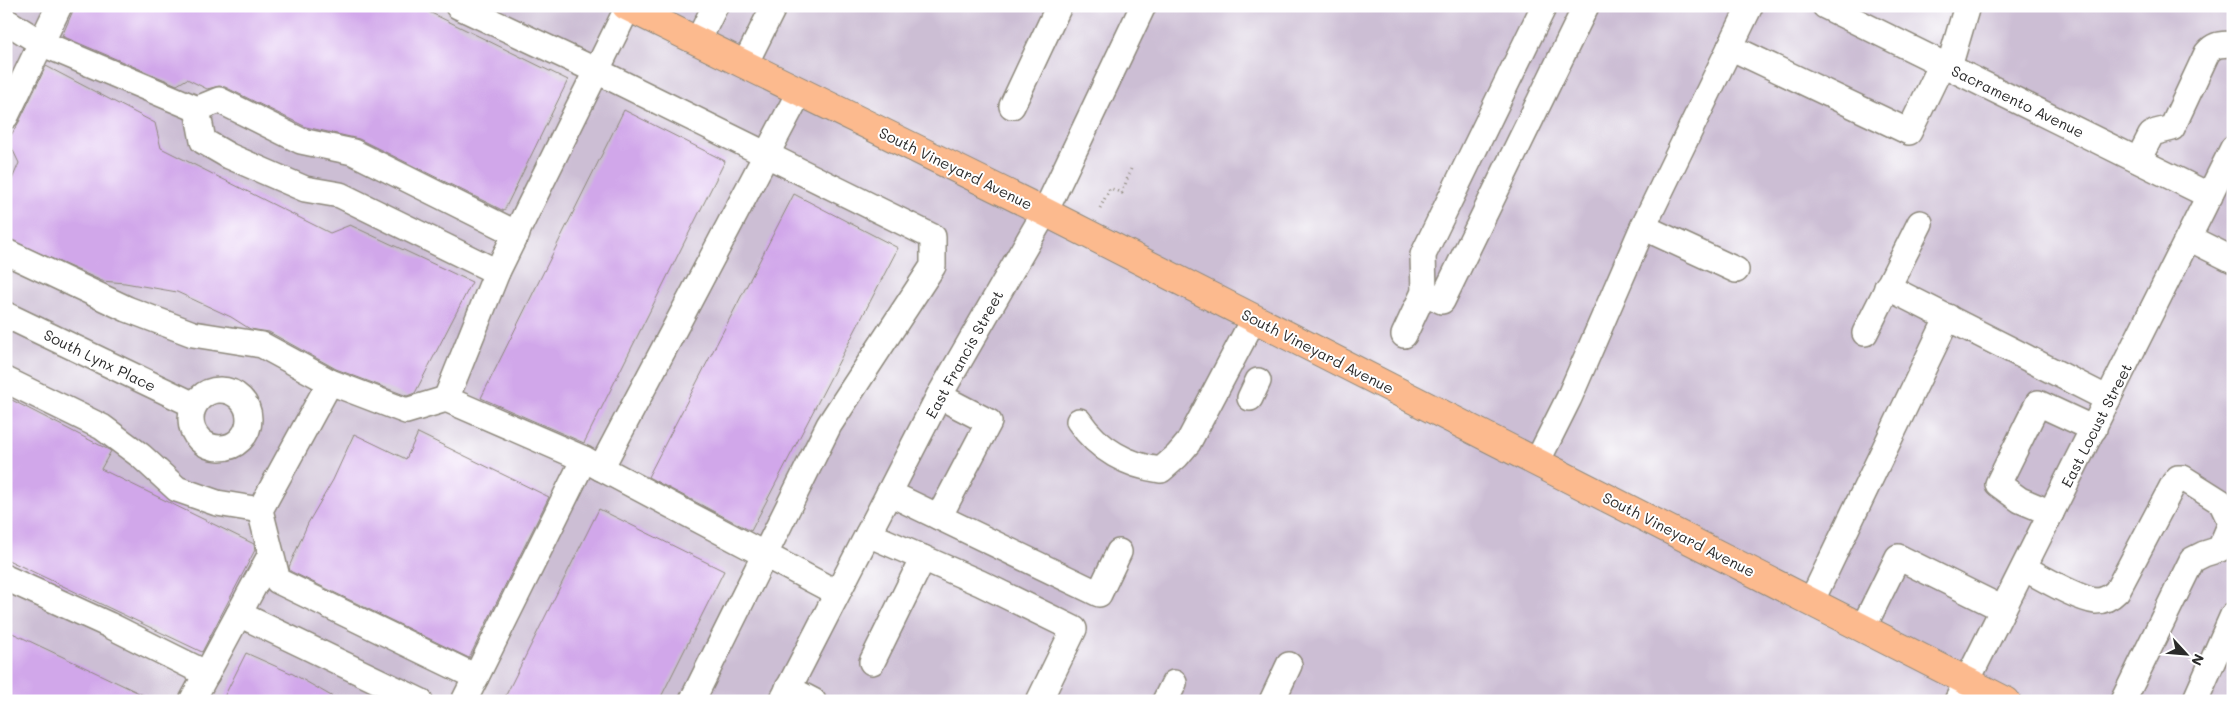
<svg xmlns="http://www.w3.org/2000/svg" width="2239" height="707" font-family="Mali,sans-serif">
	<style>
		.industrial { fill: #ccbed4 }
		.building { fill: #d1a7ea }
		.lines { fill: none; stroke-linecap: round; stroke-linejoin: round }
		.minor-casing { stroke: #8d887b; stroke-width: 28 }
		.major-casing { stroke: #8d887b; stroke-width: 30 }
		.path { stroke: #8d887b; stroke-width: 3; stroke-dasharray: 1 4; stroke-linecap: butt }
		.minor { stroke: #fff; stroke-width: 25 }
		.major { stroke: #fcba8e; stroke-width: 28 }
		.labels { text-anchor: middle; dominant-baseline: central; stroke-width: 4; stroke-linejoin: round; paint-order: stroke }
		.street-label { font-size: 15px; fill: #2b2b2b; stroke: #fff }
	</style>
	<rect width="100%" height="100%" fill="#fff"/>
	<filter id="ink" filterUnits="userSpaceOnUse"><feTurbulence type="fractalNoise" baseFrequency=".02" numOctaves="2"/><feDisplacementMap in="SourceGraphic" scale="10" xChannelSelector="R" yChannelSelector="G"/><feConvolveMatrix kernelMatrix="1 2 1 2 8 2 1 2 1" color-interpolation-filters="sRGB"/></filter>
	<filter id="wash" filterUnits="userSpaceOnUse"><feTurbulence type="fractalNoise" baseFrequency=".0096" numOctaves="4" result="noise"/><feDisplacementMap in="SourceGraphic" scale="20" xChannelSelector="R" yChannelSelector="G"/><feGaussianBlur stdDeviation="1.12" result="paint"/><feColorMatrix in="noise" values="0 0 0 0 0 0 0 0 0 0 0 0 0 0 0 0 0 1.4 0 .05"/><feComposite in="paint" operator="in"/></filter>
	<g filter="url(#wash)">
		<rect width="100%" height="100%" fill="#efe6cb"/>
		<!-- industrial -->
		<rect class="industrial" x="6" y="6" width="2227" height="695"/>
		<g id="blocks">
			<!-- building -->
			<g class="building">
				<path d="M75,6H417L568,80L504,211L359,139L306,127L225,87L219,86L207,89L187,79L177,85L62,36Z"/>
				<path d="M46,66L155,123L161,148L330,233L350,225L472,282L415,393L407,396L336,369L269,332L250,329L231,317L177,292L125,283L102,281L6,238V193L19,163L8,140L19,122Z"/>
				<path d="M624,110L725,161L584,443L481,398Z"/>
				<path d="M794,194L898,248L751,531L648,477Z"/>
				<path d="M6,397L111,451L101,469L254,544L255,550L202,652L6,559Z"/>
				<path d="M418,433L549,497L469,658L290,571L289,567L308,523L333,480L354,434L406,459Z"/>
				<path d="M599,509L724,571L659,701H503Z"/>
				<path d="M6,630L156,701H6Z"/>
				<path d="M246,653L293,674L340,701H222Z"/>
			</g>
		</g>
	</g>
	<g filter="url(#ink)">
		<use href="#blocks" fill-opacity="0" stroke="#8d887b" stroke-width="1"/>
		<g class="lines">
			<!-- minor casing -->
			<g class="minor-casing">
				<g id="minor">
					<path d="M458,6L597,71L933,237V266L829,425L692,701"/>
					<path d="M1825,6L2210,196"/>
					<path d="M628,7L497,272L446,399L584,459L837,593"/>
					<path d="M6,21L41,43L197,109L219,100L301,141L353,152L517,234"/>
					<path d="M698,41L715,6"/>
					<path d="M1730,47L1909,132L1942,64"/>
					<path d="M745,64L774,6"/>
					<path d="M1949,67L1967,6"/>
					<path d="M1012,106L1059,6"/>
					<path d="M197,109L203,141L229,156L305,189L340,195L497,272"/>
					<path d="M6,116L59,6"/>
					<path d="M2138,160L2151,135L2156,132L2172,128L2207,53C2215,43 2221,45 2233,44"/>
					<path d="M2189,238L2233,260"/>
					<path d="M6,252L127,309L193,334L262,345L330,382L260,510L278,581L476,677L464,701"/>
					<path d="M1736,270L1643,227L1750,6"/>
					<path d="M1887,287L2108,399"/>
					<path d="M1424,292L1442,301L1586,6"/>
					<path d="M6,315L194,405"/>
					<path d="M1865,333L1920,223"/>
					<path d="M1404,335L1424,292L1423,255L1544,6"/>
					<path d="M6,380L102,427L141,456L177,489L217,503L260,510"/>
					<path d="M330,382L406,411L446,399"/>
					<circle cx="220" cy="419" r="29"/>
					<path d="M939,396L989,422L939,517"/>
					<path d="M1250,398L1258,381"/>
					<path d="M1079,421C1098,449 1128,466 1161,470L1177,456L1188,443L1254,318"/>
					<path d="M1537,462L1569,398L1643,227"/>
					<path d="M601,468L800,91"/>
					<path d="M889,493L1099,594L1119,552"/>
					<path d="M2051,513L2020,500L1998,484L2038,403L2094,429"/>
					<path d="M868,534L980,583L1074,629L1039,701"/>
					<path d="M2024,568C2041,577 2078,599 2096,601C2104,601 2112,596 2117,591L2174,483L2178,478H2183L2221,502L2231,523L2220,549L2204,554L2192,560L2123,701"/>
					<path d="M6,578L109,625L207,674"/>
					<path d="M1811,602L1948,317"/>
					<path d="M239,614L420,701"/>
					<path d="M1863,628L1898,557L2003,609"/>
					<path d="M872,662L923,558"/>
					<path d="M476,677L584,459"/>
					<path d="M788,688L813,701"/>
					<path d="M192,701L271,554"/>
					<path d="M782,701L939,396L1045,212L1143,6"/>
					<path d="M1165,701L1174,683"/>
					<path d="M1272,701L1289,665"/>
					<path d="M1957,701L2233,148"/>
					<path d="M2195,701L2233,615"/>
				</g>
			</g>
			<!-- major casing -->
			<g class="major-casing">
				<path id="major" d="M626,6L1045,212L2006,701"/>
			</g>
			<!-- path -->
			<path class="path" d="M1100,208L1110,188L1122,193L1132,166"/>
			<!-- minor -->
			<use href="#minor" class="minor"/>
			<!-- major -->
			<use href="#major" class="major"/>
		</g>
	</g>
	<g class="labels">
		<!-- street labels -->
		<g class="street-label">
			<text transform="translate(2018 101) rotate(26)">Sacramento Avenue</text>
			<text transform="translate(956 168) rotate(26)">South Vineyard Avenue</text>
			<text transform="translate(1318 351) rotate(27)">South Vineyard Avenue</text>
			<text transform="translate(964 354) rotate(-61)">East Francis Street</text>
			<text transform="translate(100 360) rotate(26)">South Lynx Place</text>
			<text transform="translate(2096 425) rotate(-63)">East Locust Street</text>
			<text transform="translate(1679 534) rotate(27)">South Vineyard Avenue</text>
		</g>
	</g>
	<!-- margin -->
	<rect width="2239" height="707" fill="none" stroke="#fff" stroke-width="25"/>
	<!-- north arrow -->
	<g transform="translate(2186 654) rotate(116)" stroke="#ffffff" stroke-width="4" paint-order="stroke">
	<path d="M0-4L9 19L0 12L-9 19Z" fill="#2b2b2b"/>
	<text y="-8" font-size="14" font-weight="bold" text-anchor="middle" fill="#2b2b2b">N</text>
	</g>
</svg>
